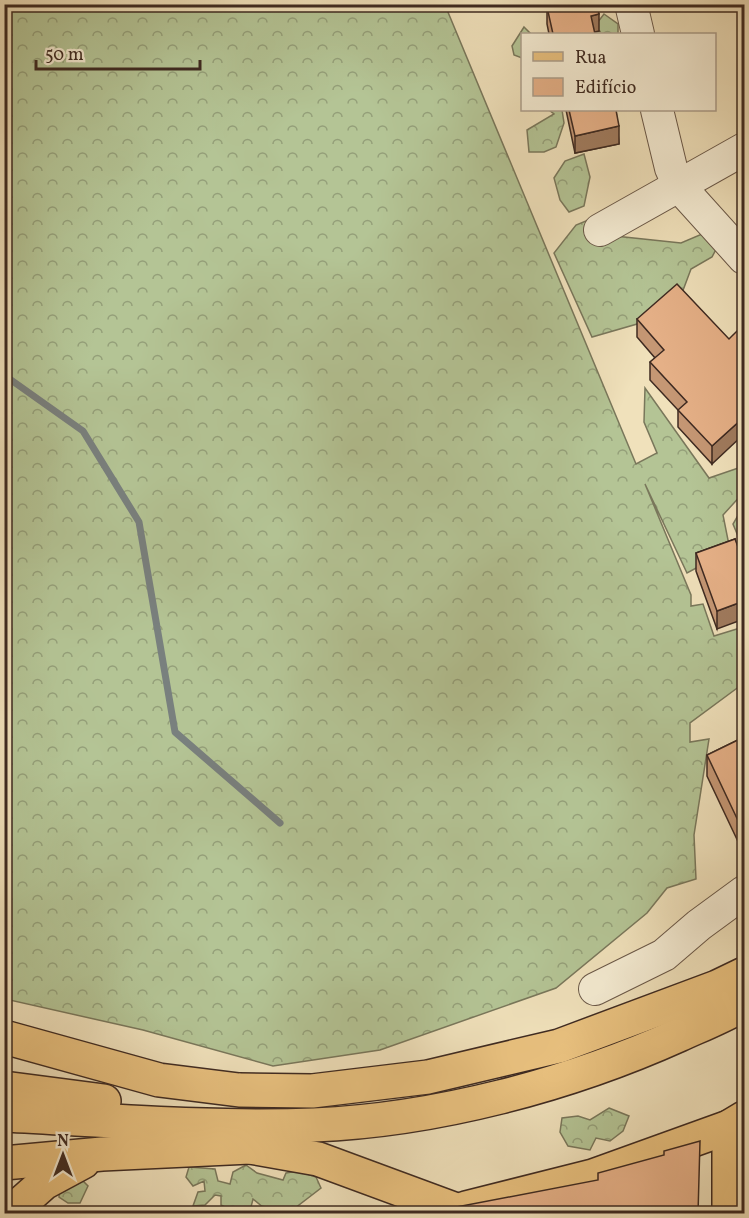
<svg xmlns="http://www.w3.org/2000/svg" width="749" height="1218" font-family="Vollkorn,serif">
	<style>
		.forest { fill: url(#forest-crowns); stroke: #79775b; stroke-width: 1.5 }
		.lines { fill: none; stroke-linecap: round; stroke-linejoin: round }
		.stream { stroke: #79807e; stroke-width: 7 }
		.minor-casing { stroke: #6a5848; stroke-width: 34 }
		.major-casing { stroke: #3e2a21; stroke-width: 36 }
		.highway-casing { stroke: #3e2a21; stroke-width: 36 }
		.minor { stroke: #f5ecd3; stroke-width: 32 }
		.major { stroke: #e8c07e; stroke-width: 33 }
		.highway { stroke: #e8c07e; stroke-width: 33 }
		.wall { fill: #c59774; stroke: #3e2a21; stroke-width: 1.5 }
		.shaded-wall { fill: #a07b5e; stroke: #3e2a21; stroke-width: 1.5 }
		.building { fill: #e5b087; stroke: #3e2a21; stroke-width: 1.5 }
	</style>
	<defs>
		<pattern id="forest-crowns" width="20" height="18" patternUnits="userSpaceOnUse" patternTransform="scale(1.5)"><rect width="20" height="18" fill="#b4c495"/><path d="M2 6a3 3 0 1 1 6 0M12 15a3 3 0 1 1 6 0" fill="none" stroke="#949f79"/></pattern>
	</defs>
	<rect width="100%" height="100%" fill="#f0e1bb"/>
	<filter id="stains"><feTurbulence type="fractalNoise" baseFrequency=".00333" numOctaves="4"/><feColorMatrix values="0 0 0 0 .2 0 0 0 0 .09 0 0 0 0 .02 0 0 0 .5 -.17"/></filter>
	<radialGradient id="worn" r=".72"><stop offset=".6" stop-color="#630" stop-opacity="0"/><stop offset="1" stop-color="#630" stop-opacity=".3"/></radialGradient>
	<!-- forest -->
	<g class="forest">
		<path d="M5,5H445L636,464L657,453L644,422L645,388L709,478L744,466V492L723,515L730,550L687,573L645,484L691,595V606L703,604L714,636L740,628L744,683L690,723V742L709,739L694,835L696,879L667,888L647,913L556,988L380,1050L273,1066L143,1030L5,999Z"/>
		<path d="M604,14L618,24V34H594V27Z"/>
		<path d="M524,27L531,34H522V58L514,55L512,46Z"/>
		<path d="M549,110H562L564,123L556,147L544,152H529L527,130L554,114Z"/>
		<path d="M584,154L590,177L584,206L569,212L560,200L554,178L565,161Z"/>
		<path d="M603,214L615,236L681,243L709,231L721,240L712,257L691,269L682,293L644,322L592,337L554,253L576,225Z"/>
		<path d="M744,505V537L738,536L733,524Z"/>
		<path d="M609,1108L629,1116L623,1131L610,1141L596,1138L590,1150L568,1146L560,1132L562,1118L578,1116L590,1120Z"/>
		<path d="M246,1165L257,1173L283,1180L286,1173L298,1171L316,1177L321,1188L295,1208H264L253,1199L251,1207L236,1213L221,1205V1196L215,1195L205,1205L193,1206L198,1192L205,1191L204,1181L193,1186L186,1177L189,1167L215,1169L218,1181L230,1184L233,1172Z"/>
		<path d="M78,1176L88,1186L80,1203H68L59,1197L60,1184Z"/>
	</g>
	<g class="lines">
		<!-- stream -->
		<path class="stream" d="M4,375L83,431L139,522L175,732L280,823"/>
		<!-- minor casing -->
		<g class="minor-casing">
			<g id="minor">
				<path d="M631,4L638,34"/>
				<path d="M657,110L671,168L679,186L744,258"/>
				<path d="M600,230L744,149"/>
				<path d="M595,989L664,955L699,925L744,892"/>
			</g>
		</g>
		<!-- major casing -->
		<g class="major-casing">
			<g id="major">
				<path d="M466,1208L593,1176L729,1127L744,1118"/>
				<path d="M729,1214V1127"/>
			</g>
		</g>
		<!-- highway casing -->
		<g class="highway-casing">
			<g id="highway">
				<path d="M4,1037L159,1080L239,1090L312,1091L428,1077L559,1046L717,987L744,974"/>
				<path d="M4,1088L104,1101"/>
				<path d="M4,1115C107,1120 211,1129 314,1125C436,1120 568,1085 679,1035C701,1025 724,1016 744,1004"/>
				<path d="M250,1147L318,1159L456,1210"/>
				<path d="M4,1163L102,1154L269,1146"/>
				<path d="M9,1214L44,1183L83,1162"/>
			</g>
		</g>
		<!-- minor -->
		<use href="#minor" class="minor"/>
		<!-- major -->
		<use href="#major" class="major"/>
		<!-- highway -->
		<use href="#highway" class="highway"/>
	</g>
	<!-- wall -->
	<g class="wall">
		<path d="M547,7L599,31L595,32V34H549L547,24Z"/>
		<path d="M566,110H616L619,144L575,153Z"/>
		<path d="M637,319L729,339L712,464L678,427V410L650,380V362L655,358L637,337Z"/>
		<path d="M735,539L717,629L696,571V553Z"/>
		<path d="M744,737L742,850L707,776V755Z"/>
	</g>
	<!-- shaded-wall -->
	<g class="shaded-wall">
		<path d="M599,14V31L591,33V16Z"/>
		<path d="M619,126V144L575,153V136Z"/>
		<path d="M744,417V434L712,464V446Z"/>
		<path d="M744,601V619L717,629V611Z"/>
		<path d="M744,828V849L742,850V829Z"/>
	</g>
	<!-- building -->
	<g class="building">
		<path d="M557,4H597L599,14L591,16L595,34H553L547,7Z"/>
		<path d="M569,110H616L619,126L575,136Z"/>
		<path d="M677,284L729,339L737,331L744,339V417L712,446L678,410L687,402L650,362L664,350L637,319Z"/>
		<path d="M735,539L744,563V601L717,611L696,553Z"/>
		<path d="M744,737V828L742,829L707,755Z"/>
		<path d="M700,1141L698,1214H420L598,1180V1173L664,1155V1151Z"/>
	</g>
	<!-- margin -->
	<rect width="749" height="1218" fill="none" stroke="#f0e1bb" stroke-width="24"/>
	<rect x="6" y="6" width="737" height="1206" fill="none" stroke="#3e2a21" stroke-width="3"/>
	<rect x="12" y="12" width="725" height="1194" fill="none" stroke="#3e2a21" stroke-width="1.5"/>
	<!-- legend -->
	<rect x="521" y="33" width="195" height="78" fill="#f5ecd3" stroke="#ac9e8c" stroke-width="1.5"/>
	<rect x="533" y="52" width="30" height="9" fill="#e8c07e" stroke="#ac9e8c" stroke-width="1.5"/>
	<text x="575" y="63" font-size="18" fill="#3e2a21">Rua</text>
	<rect x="533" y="78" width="30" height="18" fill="#e5b087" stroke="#ac9e8c" stroke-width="1.5"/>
	<text x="575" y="93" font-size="18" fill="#3e2a21">Edifício</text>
	<!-- north arrow -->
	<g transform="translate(63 1155)" stroke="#f5ecd3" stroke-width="4.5" paint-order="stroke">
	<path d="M0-4.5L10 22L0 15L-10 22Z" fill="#3e2a21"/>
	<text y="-9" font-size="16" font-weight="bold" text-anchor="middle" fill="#3e2a21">N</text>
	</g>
	<!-- scale -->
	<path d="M36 60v9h164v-9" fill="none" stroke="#3e2a21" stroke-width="3"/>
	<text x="45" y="60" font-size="18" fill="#3e2a21" stroke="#f5ecd3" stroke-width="4.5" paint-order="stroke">50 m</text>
	<rect width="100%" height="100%" filter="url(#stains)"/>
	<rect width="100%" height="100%" fill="url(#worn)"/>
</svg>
